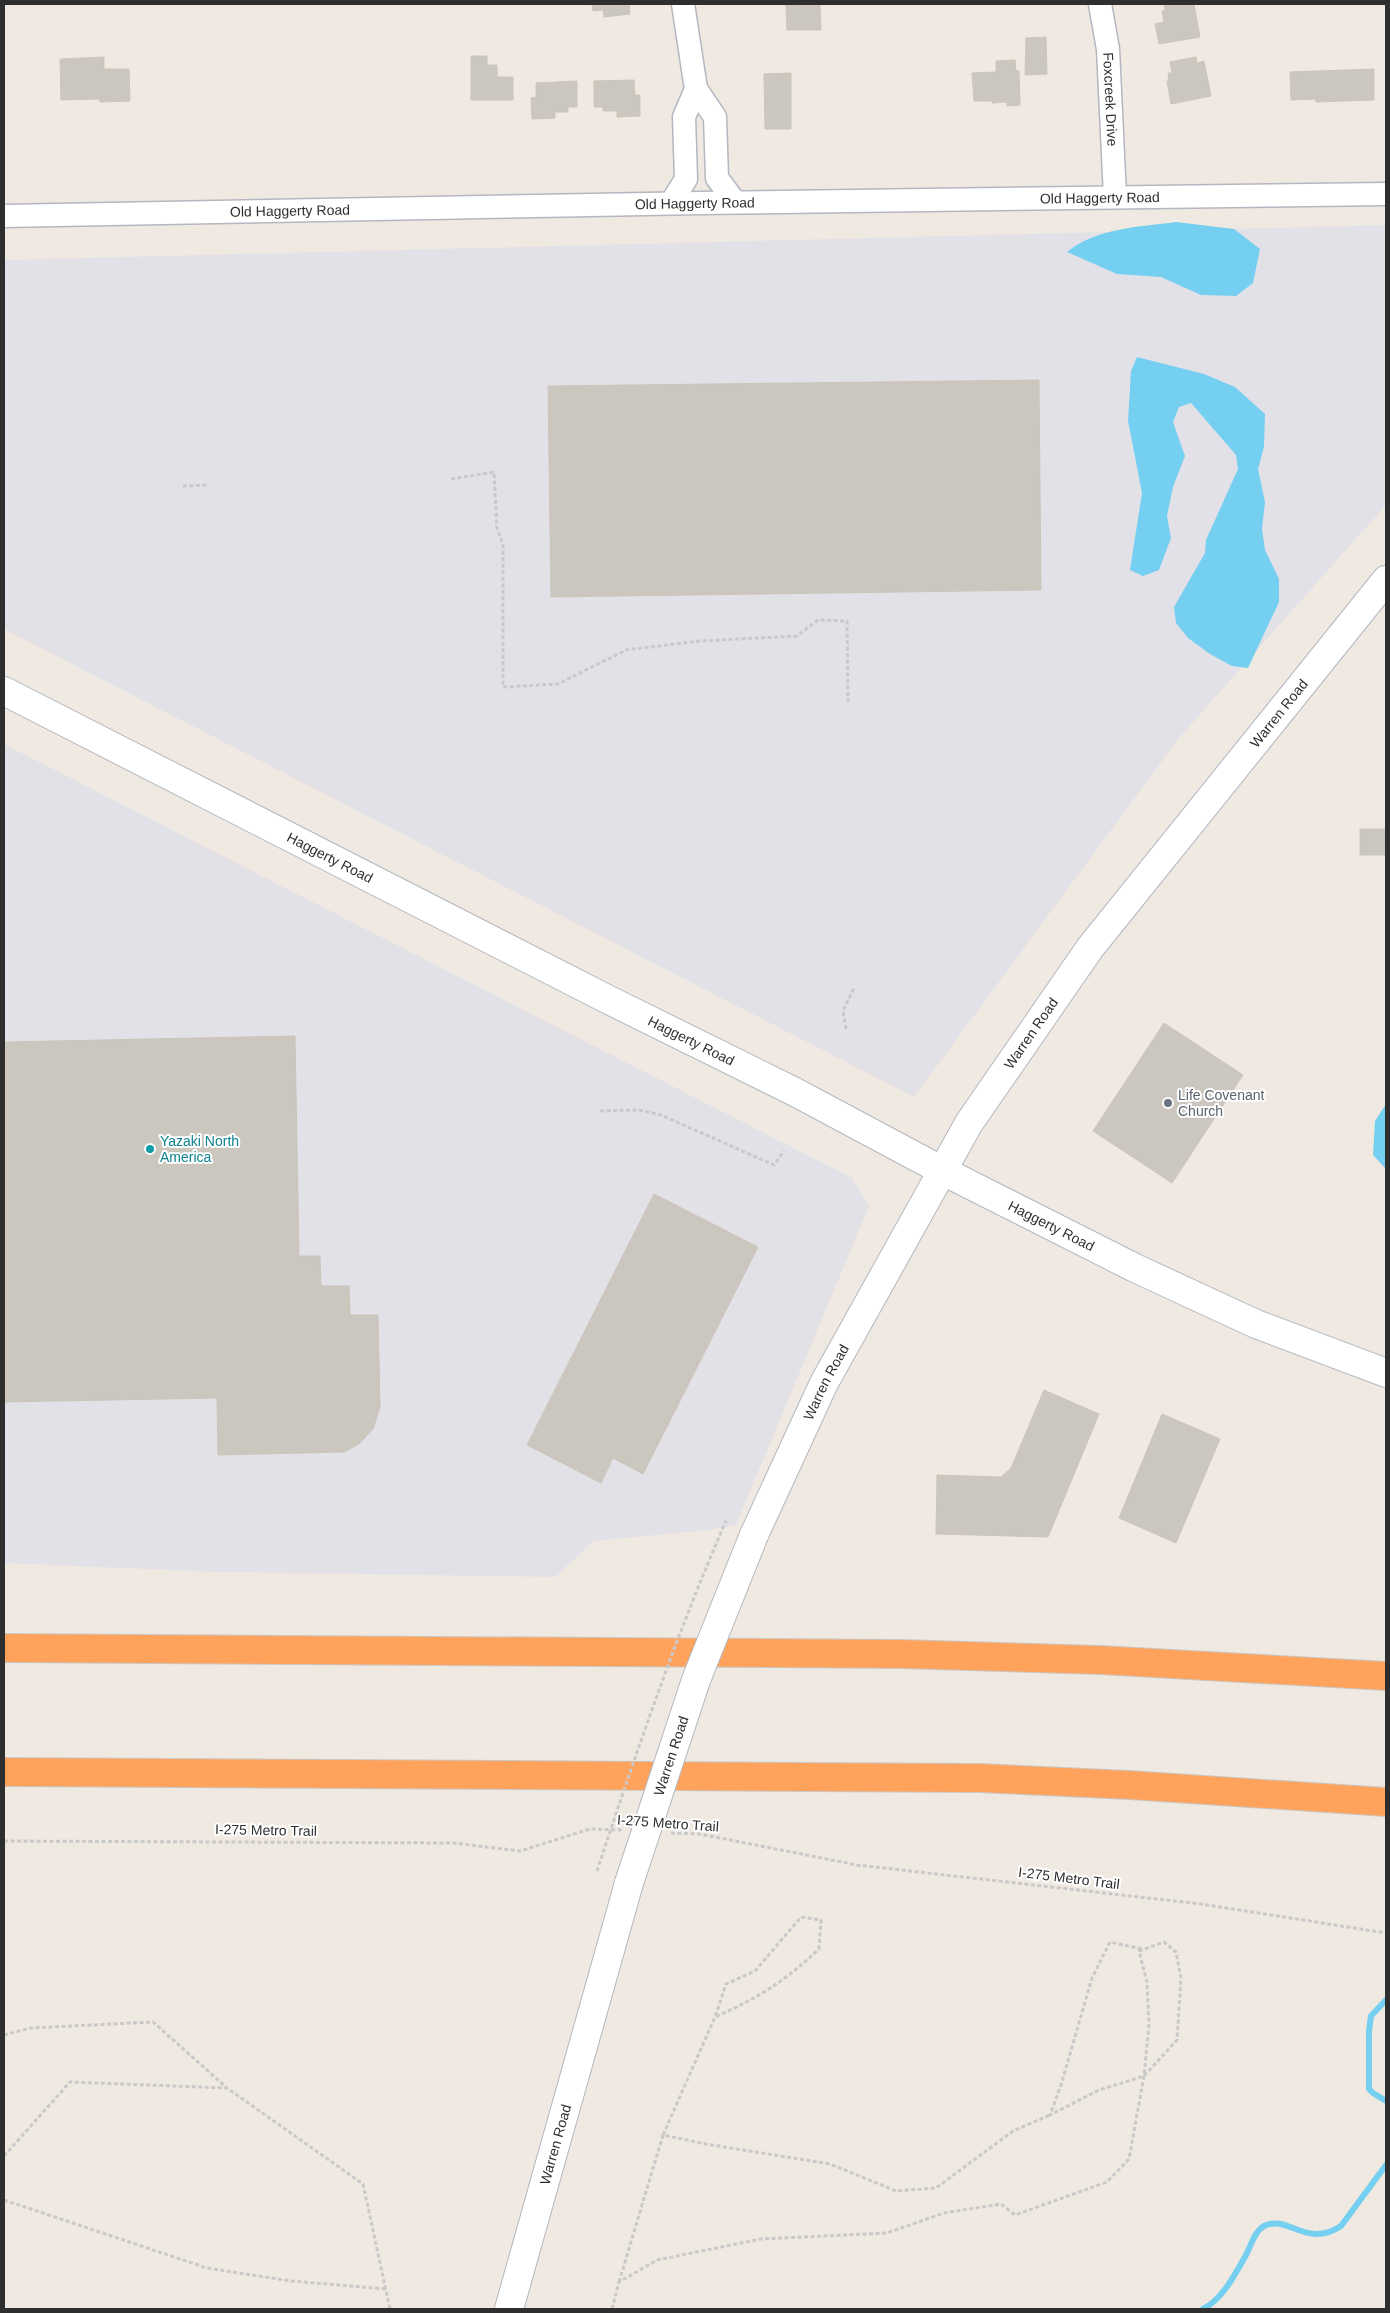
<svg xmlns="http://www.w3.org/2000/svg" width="1390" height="2313" font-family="Arial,sans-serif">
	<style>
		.industrial { fill: #e3e1e8 }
		.water { fill: #75cff0 }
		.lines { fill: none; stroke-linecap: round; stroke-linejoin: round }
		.stream { stroke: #75cff0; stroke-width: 6 }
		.building { fill: #cbc7bf; stroke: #cbc5ba }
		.street-casing { stroke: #b4b7c1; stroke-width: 25 }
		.secondary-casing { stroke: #b4b7c1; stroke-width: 30 }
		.highway-casing { stroke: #c9c9c9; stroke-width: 30 }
		.path { stroke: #c9c9c9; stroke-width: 3; stroke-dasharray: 4 2.5; stroke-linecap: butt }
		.street { stroke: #fff; stroke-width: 22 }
		.secondary { stroke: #fff; stroke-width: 28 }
		.highway { stroke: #ffa35c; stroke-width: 28 }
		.secondary-bridge-casing { stroke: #b4b7c1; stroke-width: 30; stroke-linecap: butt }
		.path-bridge { stroke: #c9c9c9; stroke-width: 3; stroke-dasharray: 4 2.5; stroke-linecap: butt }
		.secondary-bridge { stroke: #fff; stroke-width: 28 }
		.worship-dot { fill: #6b7280; stroke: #fff; stroke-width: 2 }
		.culture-dot { fill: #0f9aa8; stroke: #fff; stroke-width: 2 }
		.labels { text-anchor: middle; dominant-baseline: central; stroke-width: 4; stroke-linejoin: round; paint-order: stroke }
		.street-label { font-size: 14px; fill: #2e2e2e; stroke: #fff }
		.worship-label { font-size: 14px; fill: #5b616d; stroke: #fff; text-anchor: start }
		.culture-label { font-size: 14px; fill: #0d838f; stroke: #fff; text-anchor: start }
	</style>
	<rect width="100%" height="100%" fill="#efe9e1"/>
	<!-- industrial -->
	<g class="industrial">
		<path d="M1386,225V505L1179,738L914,1097L4,629V260Z"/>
		<path d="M4,744L852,1178L869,1206L736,1525L709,1530L594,1541L555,1577L218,1572L4,1563Z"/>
	</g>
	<!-- water -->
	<g class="water">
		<path d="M1176,222L1234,229L1260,249L1253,283L1236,296L1201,295L1161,277L1117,274L1067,252C1096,228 1139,227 1176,222Z"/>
		<path d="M1137,357L1204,374L1235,387L1265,414L1264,447L1258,469L1265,502L1262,529L1265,550L1279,579V602L1248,668L1232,666L1210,654L1188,638L1176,623L1174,607L1205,553L1206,540L1238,469L1236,455L1191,403L1179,407L1173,422L1185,456L1173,487L1167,516L1171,538L1159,570L1143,576L1130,570L1142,493L1128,421L1131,371Z"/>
		<path d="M1386,1104V1169L1373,1155L1375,1121Z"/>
	</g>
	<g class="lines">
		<!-- stream -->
		<g class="stream">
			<path d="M1386,2000L1371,2016L1369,2031V2089L1373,2093L1386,2101"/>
			<path d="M1203,2309C1223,2299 1235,2274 1246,2255C1251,2246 1254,2232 1264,2226C1288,2214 1306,2249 1341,2226L1386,2165"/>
		</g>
	</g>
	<!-- building -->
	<g class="building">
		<path d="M592,4H629L630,14L604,17L603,10L593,11Z"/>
		<path d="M820,4L821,30H787L786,5Z"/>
		<path d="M1164,4H1194L1200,37L1159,44L1155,24L1164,22L1162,11L1165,10Z"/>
		<path d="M1046,37L1047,74L1025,75L1026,38Z"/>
		<path d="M471,56H487V65H497V77H513V100H471Z"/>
		<path d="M104,57V69H129L130,101L100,102L99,99L61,100L60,59Z"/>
		<path d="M1196,57L1197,63L1204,61L1211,96L1171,104L1167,81H1169L1168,73H1172L1170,62Z"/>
		<path d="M1015,60L1016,71H1019L1020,105L1007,106V102L992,103V101H974L972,73L996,72V61Z"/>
		<path d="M1374,69V100L1316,102L1315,99L1291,100L1290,72Z"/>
		<path d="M791,73V129H765L764,74Z"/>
		<path d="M634,80L635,95H640V116L617,117V111H603V107H594V81Z"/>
		<path d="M577,81V107H568V112H555V118L532,119L531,98L536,97V83Z"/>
		<path d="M1039,380L1041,590L551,597L548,386Z"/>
		<rect x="1360" y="829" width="26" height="26"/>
		<path d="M1164,1023L1243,1075L1172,1183L1093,1131Z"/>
		<path d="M295,1036L299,1256H320L321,1286H349L350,1315H378L380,1407L373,1429L359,1444L344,1452L218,1455L217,1398L4,1402V1042Z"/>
		<path d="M654,1194L758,1247L643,1474L613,1458L601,1483L527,1445Z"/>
		<path d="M1044,1390L1099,1414L1048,1537L936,1534L937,1475L1001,1477L1011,1468Z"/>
		<path d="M1162,1414L1220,1439L1176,1543L1119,1518Z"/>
	</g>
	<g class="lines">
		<!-- street casing -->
		<g class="street-casing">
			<g id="street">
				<path d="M683,4L696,89"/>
				<path id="s1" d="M1100,4L1108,49L1115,197"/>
				<path d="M671,203L686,179L684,117L696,89L715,117L717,178L735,202"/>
				<path id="s2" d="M4,216L701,203L1386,194"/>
			</g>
		</g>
		<!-- secondary casing -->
		<g class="secondary-casing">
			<g id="secondary">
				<path id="s3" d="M4,691L607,999L795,1092L941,1170L1135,1268L1256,1324L1386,1373"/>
				<path id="s4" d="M754,1535L824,1383L969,1123L1090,948L1386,580"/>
				<path id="s5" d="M509,2309L629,1883"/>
			</g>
		</g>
		<!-- highway casing -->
		<g class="highway-casing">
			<g id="highway">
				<path d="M4,1648L900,1654L1100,1660L1386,1676"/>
				<path d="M4,1772L978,1778L1129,1785L1386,1802"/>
			</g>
		</g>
		<!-- path -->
		<g class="path">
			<path d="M451,479L494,472L497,528L503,545V687L558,684L626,650L700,641L797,636L818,620L847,621L848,702"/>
			<path d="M183,486L207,485"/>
			<path d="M846,1029L843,1011L854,988"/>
			<path d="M600,1111L639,1110L661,1115L774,1165L784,1151"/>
			<path d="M671,1833L700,1834L857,1865L1201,1904L1386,1933"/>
			<path d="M4,1841L454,1843L520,1851L590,1829L622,1830"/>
			<path d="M4,2035L31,2028L153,2022L226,2087"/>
			<path d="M663,2135L715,2017C758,1998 784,1982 819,1949L821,1920L801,1917L755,1971L726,1984L715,2017"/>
			<path d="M4,2156L70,2082L227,2088L363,2184L390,2309"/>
			<path d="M4,2200L207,2268L291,2281L386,2289"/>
			<path d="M619,2282L663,2135L706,2144L830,2164L896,2191L936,2188L1013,2131L1050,2115"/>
			<path d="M612,2309L619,2282L657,2260L761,2239L887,2233L944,2213L1001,2204L1015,2215L1107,2182L1129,2159L1144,2076L1149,2025L1147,1982L1139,1951L1164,1942L1176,1952L1181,1978L1177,2040L1144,2076L1099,2090L1050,2115L1061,2085L1092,1978L1110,1942L1142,1949"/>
		</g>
		<!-- street -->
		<use href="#street" class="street"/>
		<!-- secondary -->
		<use href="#secondary" class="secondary"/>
		<!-- highway -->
		<use href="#highway" class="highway"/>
		<!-- secondary-bridge casing -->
		<g class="secondary-bridge-casing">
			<g id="secondary-bridge">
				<path id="s6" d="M629,1883L696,1680L754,1535"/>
			</g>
		</g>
		<!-- path-bridge -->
		<path class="path-bridge" d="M597,1871C636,1753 676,1635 726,1521"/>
		<!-- secondary-bridge -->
		<use href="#secondary-bridge" class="secondary-bridge"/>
	</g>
	<!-- markers -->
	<circle class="worship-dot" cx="1168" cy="1103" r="5"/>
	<circle class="culture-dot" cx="150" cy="1149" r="5"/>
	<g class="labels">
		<!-- street labels -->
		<g class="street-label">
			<text stroke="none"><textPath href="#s1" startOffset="96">Foxcreek Drive</textPath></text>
			<text stroke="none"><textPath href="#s2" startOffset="1096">Old Haggerty Road</textPath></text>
			<text stroke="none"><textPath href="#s2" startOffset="691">Old Haggerty Road</textPath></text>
			<text stroke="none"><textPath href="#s2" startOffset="286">Old Haggerty Road</textPath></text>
			<text stroke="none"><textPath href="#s4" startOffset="979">Warren Road</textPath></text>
			<text stroke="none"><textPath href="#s3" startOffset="366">Haggerty Road</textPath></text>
			<text stroke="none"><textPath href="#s4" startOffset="574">Warren Road</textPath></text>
			<text stroke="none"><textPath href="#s3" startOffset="771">Haggerty Road</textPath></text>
			<text stroke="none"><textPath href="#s3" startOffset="1176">Haggerty Road</textPath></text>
			<text stroke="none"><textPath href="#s4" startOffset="169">Warren Road</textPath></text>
			<text stroke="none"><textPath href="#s6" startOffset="134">Warren Road</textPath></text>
			<text transform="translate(668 1823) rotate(4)">I-275 Metro Trail</text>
			<text transform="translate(266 1830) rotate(1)">I-275 Metro Trail</text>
			<text transform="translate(1069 1878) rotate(7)">I-275 Metro Trail</text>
			<text stroke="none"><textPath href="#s5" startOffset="171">Warren Road</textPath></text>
		</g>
		<!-- worship labels -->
		<g class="worship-label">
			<text x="1178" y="1095">Life Covenant<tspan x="1178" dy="16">Church</tspan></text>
		</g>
		<!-- culture labels -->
		<g class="culture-label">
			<text x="160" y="1141">Yazaki North<tspan x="160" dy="16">America</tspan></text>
		</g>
	</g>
	<!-- border -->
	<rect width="1390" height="2313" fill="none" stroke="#2e2e2e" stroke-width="10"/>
</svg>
